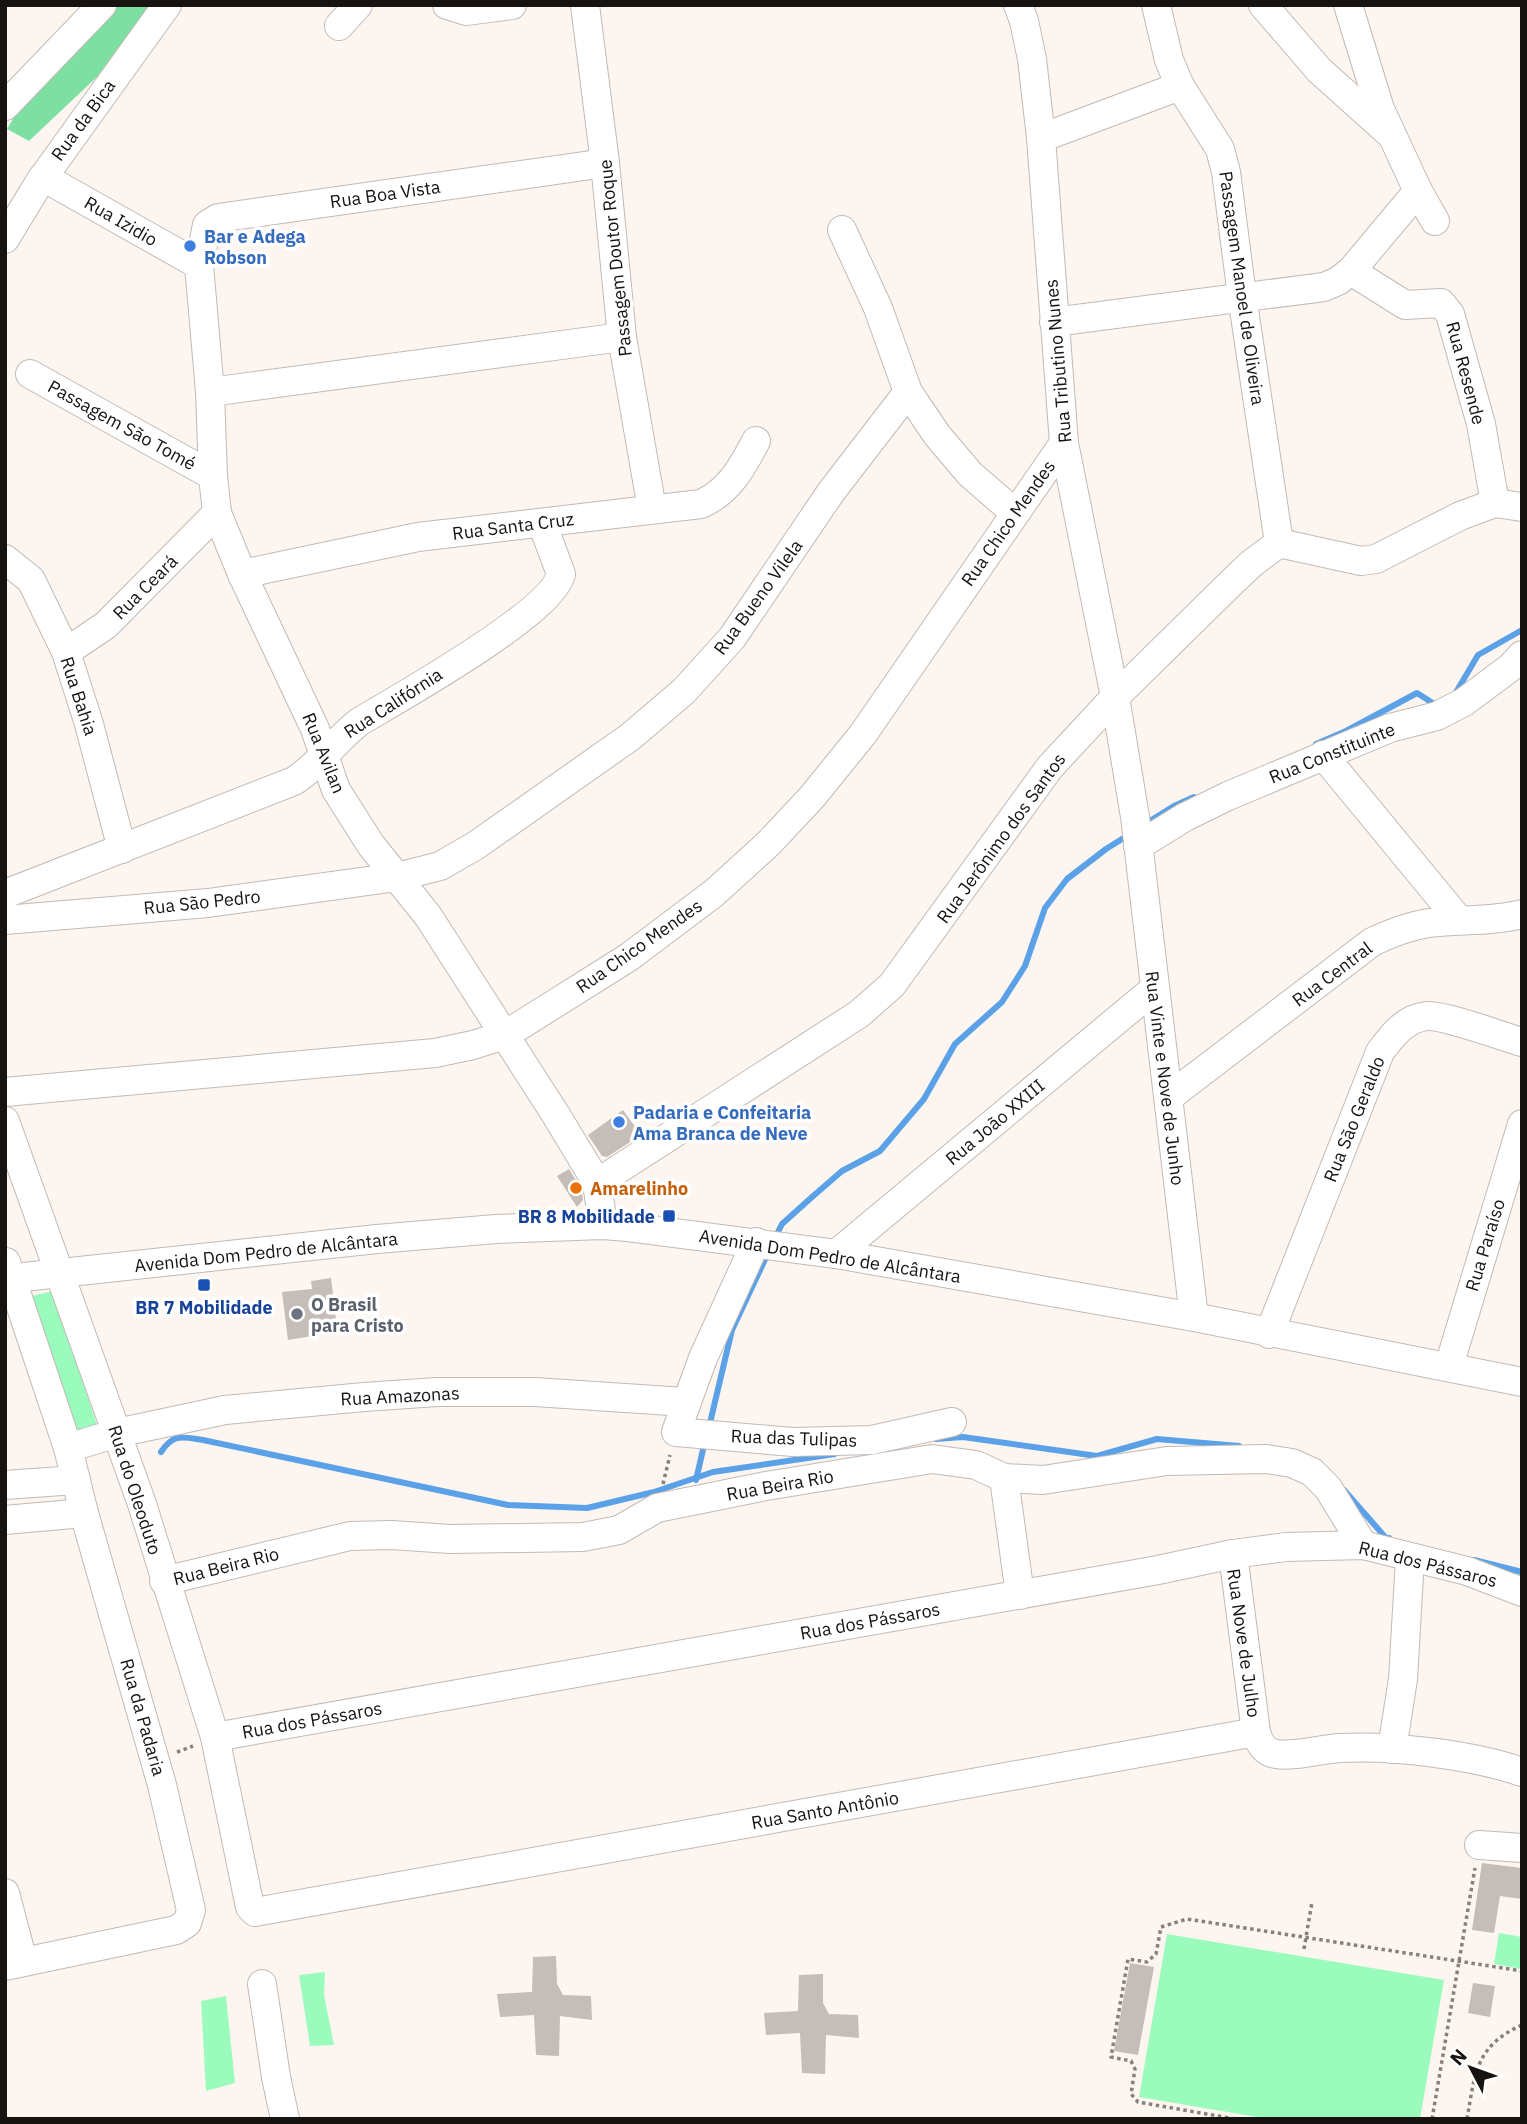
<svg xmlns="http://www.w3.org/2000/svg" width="1527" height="2124" font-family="'IBM Plex Sans',sans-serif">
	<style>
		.green { fill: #9bfbbd }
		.forest { fill: #7edfa2 }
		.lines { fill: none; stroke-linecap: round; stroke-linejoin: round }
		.stream { stroke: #5ba1e8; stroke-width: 6 }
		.building { fill: #c5bdb8 }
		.minor-casing { stroke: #c1bab5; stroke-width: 30 }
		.path { stroke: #86817d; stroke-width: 3.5; stroke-dasharray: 3.5 3.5; stroke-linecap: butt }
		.minor { stroke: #fff; stroke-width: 28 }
		.shop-dot { fill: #3f7fe0; stroke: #fff; stroke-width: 2.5 }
		.food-dot { fill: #e8710a; stroke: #fff; stroke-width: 2.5 }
		.transit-dot { fill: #1a4fb4; stroke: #fff; stroke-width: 2.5 }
		.worship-dot { fill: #6b7280; stroke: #fff; stroke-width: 2.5 }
		.labels { text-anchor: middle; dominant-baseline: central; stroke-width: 7; stroke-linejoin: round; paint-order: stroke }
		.street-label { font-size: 18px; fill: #161311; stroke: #fff }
		.shop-label { font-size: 18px; font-weight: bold; fill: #366cbe; stroke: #fff; text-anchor: start }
		.food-label { font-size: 18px; font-weight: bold; fill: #c56008; stroke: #fff; text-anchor: start }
		.transit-label { font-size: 18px; font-weight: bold; fill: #164399; stroke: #fff; text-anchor: end }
		.worship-label { font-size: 18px; font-weight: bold; fill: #5b616d; stroke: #fff; text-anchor: start }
	</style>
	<rect width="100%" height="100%" fill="#fdf6f0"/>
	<!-- green -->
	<g class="green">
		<path d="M53,1291L98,1428L70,1437L23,1298Z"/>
		<path d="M1499,1933L1522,1937V1969L1494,1964Z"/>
		<path d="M1167,1934L1444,1980L1420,2119H1269L1139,2097Z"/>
		<path d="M325,1972L324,1995L334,2045L310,2046L299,1975Z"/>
		<path d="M226,1996L235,2083L206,2091L201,2001Z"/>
	</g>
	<!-- forest -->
	<path class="forest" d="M112,5H157L118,57L29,141L7,129L17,112Z"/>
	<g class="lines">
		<!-- stream -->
		<g class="stream">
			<path d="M1455,694L1478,655L1522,630"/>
			<path d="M1316,744L1346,731L1417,693L1439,707"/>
			<path d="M1145,824L1174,806L1194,797"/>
			<path d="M774,1240L782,1224L812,1197L842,1171L880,1151L924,1099L955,1044L1002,1002L1025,966L1045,908L1067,879L1106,849L1130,834"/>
			<path d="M709,1427L732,1330L768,1253"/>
			<path d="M936,1439L963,1437L1097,1456L1157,1439L1239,1446"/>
			<path d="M161,1452C174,1433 182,1437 203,1440L508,1505L587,1508L654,1492L713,1472L835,1454"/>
			<path d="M696,1480L705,1441"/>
			<path d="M1344,1490L1386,1538H1389"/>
			<path d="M1474,1560L1522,1572"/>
		</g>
	</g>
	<!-- building -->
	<g class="building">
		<path d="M623,1110L641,1135L607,1157L602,1156L588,1135Z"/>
		<path d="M569,1169L581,1189L583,1200L577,1207L557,1176Z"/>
		<path d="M331,1278L337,1328L311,1331L312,1336L288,1340L282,1292L312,1289L311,1281Z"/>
		<path d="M1482,1863L1522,1868V1899L1500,1896L1494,1933L1472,1930Z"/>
		<path d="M556,1956L557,1984L563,1995L591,1996L592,2020L560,2016L559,2056L536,2055L534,2015L500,2017L497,1994L532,1992L533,1957Z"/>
		<path d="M1130,1963L1154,1967L1138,2055L1114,2051Z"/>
		<path d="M823,1974V2003L829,2014L858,2015L859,2038L826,2035L825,2074L802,2073L800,2033L766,2035L764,2013L798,2011L799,1975Z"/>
		<path d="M1473,1983L1495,1986L1490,2017L1468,2013Z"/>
	</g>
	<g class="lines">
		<!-- minor casing -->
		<g class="minor-casing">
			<g id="minor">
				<path d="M447,5L466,11L512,5"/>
				<path d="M585,5L605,163L622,337L652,509"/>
				<path d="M1018,5L1024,21L1032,59L1041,138L1064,443L1115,697L1135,817L1194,1317"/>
				<path d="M1156,5L1169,60L1180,86L1220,149L1226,172L1242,296L1279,543"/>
				<path d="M1263,5L1319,70L1388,132"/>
				<path d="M1348,5L1380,109L1418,191L1435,221"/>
				<path d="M339,26L358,5"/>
				<path d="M5,106L102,5"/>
				<path d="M1041,138L1180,86"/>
				<path d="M43,177L199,265"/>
				<path d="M842,230L878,308L908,392L937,435L970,474L1015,513"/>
				<path d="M5,239L39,183L167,5"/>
				<path d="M1351,271L1405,305L1441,303L1450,314L1481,424L1495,503"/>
				<path d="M1054,322L1324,287L1338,281L1351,271L1418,191"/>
				<path d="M30,374L213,476"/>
				<path d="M210,392L622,337"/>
				<path d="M5,559L31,580L66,652L89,724L122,849"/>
				<path d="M242,574L418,537L701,504C730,491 742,467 756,441"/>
				<path d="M66,652L106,625L217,513"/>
				<path d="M1323,755L1459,920"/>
				<path d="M1138,846L1185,817L1228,796L1390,728L1437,716L1464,702L1511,667L1522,655"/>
				<path d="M5,894L294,781C319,765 336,740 359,722C399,698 552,613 561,574L542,523"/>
				<path d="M5,920L208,903L397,877L440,866L475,846L630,737L684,691L732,638L831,492L908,392"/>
				<path d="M5,1092L435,1053L473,1045L505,1035L629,957L714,893L769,843L812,797L863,734L1064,443"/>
				<path d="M1169,1097L1372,942C1391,933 1409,926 1429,923C1460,919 1491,922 1522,914"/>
				<path d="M5,1121L142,1504L215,1737L250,1907L255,1912L1256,1732C1259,1743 1264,1752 1276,1754C1295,1757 1321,1749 1341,1748C1392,1745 1473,1755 1522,1772"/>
				<path d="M597,1183L859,1014L892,985L1050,767L1115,697L1231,583L1251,564L1279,543L1361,561L1376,559L1460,516L1495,503L1522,507"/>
				<path d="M603,1225L597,1183L556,1115L428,916L371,845L336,790L315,729L242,574L217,513L213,476L210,392L199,265L207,225L218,218L605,163"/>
				<path d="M756,1242L703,1358L676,1432L793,1442L872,1440L952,1422"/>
				<path d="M836,1254L1153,990"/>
				<path d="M5,1279L377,1239L496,1229L603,1225L628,1227L836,1254L1194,1317L1522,1382"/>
				<path d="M1269,1334L1380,1052C1392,1036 1405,1018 1427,1016C1445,1015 1501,1036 1522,1042"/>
				<path d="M1449,1366L1522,1124"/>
				<path d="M68,1448L117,1433L225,1410L364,1397L437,1392H535L685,1402"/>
				<path d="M1004,1478L1020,1595"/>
				<path d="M5,1485L76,1480"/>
				<path d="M5,1520L84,1513"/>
				<path d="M1233,1554L1256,1732"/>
				<path d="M164,1581L350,1536L392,1535L450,1539L583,1537L619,1530L657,1508L766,1486L932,1459L976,1465L1004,1478L1043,1480L1167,1461L1266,1459L1292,1463L1312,1472L1328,1488L1363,1545"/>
				<path d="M215,1737L1158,1570L1233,1554L1286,1547L1363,1545L1467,1571L1522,1592"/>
				<path d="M1392,1749L1403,1679L1410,1558"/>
				<path d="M1479,1845L1522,1848"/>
				<path d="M5,1893L23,1961"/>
				<path d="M5,1966L176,1930L187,1923L191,1910L162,1785L84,1513L68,1448L6,1262"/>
				<path d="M262,1984L276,2077L285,2119"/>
			</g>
		</g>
		<!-- path -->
		<g class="path">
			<path d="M663,1484L670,1455"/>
			<path d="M177,1752L193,1746"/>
			<path d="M1304,1949L1312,1902"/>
			<path d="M1235,2119L1138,2102L1131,2094L1135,2069L1131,2061L1111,2057L1128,1959L1147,1962L1156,1954L1161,1927L1187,1919L1522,1971"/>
			<path d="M1432,2119L1475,1868"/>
			<path d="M1467,2119C1475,2074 1475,2046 1522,2025"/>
		</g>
		<!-- minor -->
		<use href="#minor" class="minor"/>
	</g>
	<!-- markers -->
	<g class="shop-dot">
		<circle cx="190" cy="246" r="7"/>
		<circle cx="619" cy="1122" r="7"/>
	</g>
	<circle class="food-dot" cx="576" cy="1188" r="7"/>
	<g class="transit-dot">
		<rect x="662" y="1209" width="14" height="14" rx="3.5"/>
		<rect x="197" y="1278" width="14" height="14" rx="3.5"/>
	</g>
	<circle class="worship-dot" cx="297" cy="1314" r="7"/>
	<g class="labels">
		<!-- street labels -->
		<g class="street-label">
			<text transform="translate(83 120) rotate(-54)">Rua da Bica</text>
			<text transform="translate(385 194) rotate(-8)">Rua Boa Vista</text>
			<text transform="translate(121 221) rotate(30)">Rua Izidio</text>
			<text transform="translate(615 258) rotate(-96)">Passagem Doutor Roque</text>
			<text transform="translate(1242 288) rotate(82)">Passagem Manoel de Oliveira</text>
			<text transform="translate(1058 361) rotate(-95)">Rua Tributino Nunes</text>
			<text transform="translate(1466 373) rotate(75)">Rua Resende</text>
			<text transform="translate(122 425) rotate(29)">Passagem São Tomé</text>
			<text transform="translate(1008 523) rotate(-55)">Rua Chico Mendes</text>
			<text transform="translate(513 526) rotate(-7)">Rua Santa Cruz</text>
			<text transform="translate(145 587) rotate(-45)">Rua Ceará</text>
			<text transform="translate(758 597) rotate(-54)">Rua Bueno Vilela</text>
			<text transform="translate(79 696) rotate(72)">Rua Bahia</text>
			<text transform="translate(393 703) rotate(-33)">Rua Califórnia</text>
			<text transform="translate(324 753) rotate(68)">Rua Avilan</text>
			<text transform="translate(1332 753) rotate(-22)">Rua Constituinte</text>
			<text transform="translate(1001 838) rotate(-54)">Rua Jerônimo dos Santos</text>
			<text transform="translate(202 902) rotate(-6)">Rua São Pedro</text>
			<text transform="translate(639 946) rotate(-35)">Rua Chico Mendes</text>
			<text transform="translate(1332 974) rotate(-37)">Rua Central</text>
			<text transform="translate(1165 1078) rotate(83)">Rua Vinte e Nove de Junho</text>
			<text transform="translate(1354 1119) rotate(-68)">Rua São Geraldo</text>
			<text transform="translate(995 1122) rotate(-40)">Rua João XXIII</text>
			<text transform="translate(1485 1245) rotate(-73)">Rua Paraíso</text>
			<text transform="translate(266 1252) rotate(-6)">Avenida Dom Pedro de Alcântara</text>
			<text transform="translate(830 1256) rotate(9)">Avenida Dom Pedro de Alcântara</text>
			<text transform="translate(400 1396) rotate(-3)">Rua Amazonas</text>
			<text transform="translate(794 1438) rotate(2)">Rua das Tulipas</text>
			<text transform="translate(780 1485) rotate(-10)">Rua Beira Rio</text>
			<text transform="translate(135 1490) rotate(72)">Rua do Oleoduto</text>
			<text transform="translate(1428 1564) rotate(14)">Rua dos Pássaros</text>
			<text transform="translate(226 1566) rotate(-14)">Rua Beira Rio</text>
			<text transform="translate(870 1621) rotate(-10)">Rua dos Pássaros</text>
			<text transform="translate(1244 1643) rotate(82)">Rua Nove de Julho</text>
			<text transform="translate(143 1717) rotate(74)">Rua da Padaria</text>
			<text transform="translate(312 1720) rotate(-10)">Rua dos Pássaros</text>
			<text transform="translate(825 1810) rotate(-10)">Rua Santo Antônio</text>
		</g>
		<!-- shop labels -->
		<g class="shop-label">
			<text x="204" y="236">Bar e Adega<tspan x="204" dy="21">Robson</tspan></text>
			<text x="633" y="1112">Padaria e Confeitaria<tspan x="633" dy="21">Ama Branca de Neve</tspan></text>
		</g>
		<!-- food labels -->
		<g class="food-label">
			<text x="590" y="1188">Amarelinho</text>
		</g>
		<!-- transit labels -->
		<g class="transit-label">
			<text x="655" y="1216">BR 8 Mobilidade</text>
			<text x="204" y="1307" text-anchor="middle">BR 7 Mobilidade</text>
		</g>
		<!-- worship labels -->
		<g class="worship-label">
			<text x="311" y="1304">O Brasil<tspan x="311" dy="21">para Cristo</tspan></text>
		</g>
	</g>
	<!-- border -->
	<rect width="1527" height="2124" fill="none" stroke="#161311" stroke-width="14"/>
	<!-- north arrow -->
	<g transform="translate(1471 2068) rotate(311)" stroke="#ffffff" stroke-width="5" paint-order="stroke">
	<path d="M0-5L12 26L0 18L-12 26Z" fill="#161311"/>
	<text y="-10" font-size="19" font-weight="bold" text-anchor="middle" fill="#161311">N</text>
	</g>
</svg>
